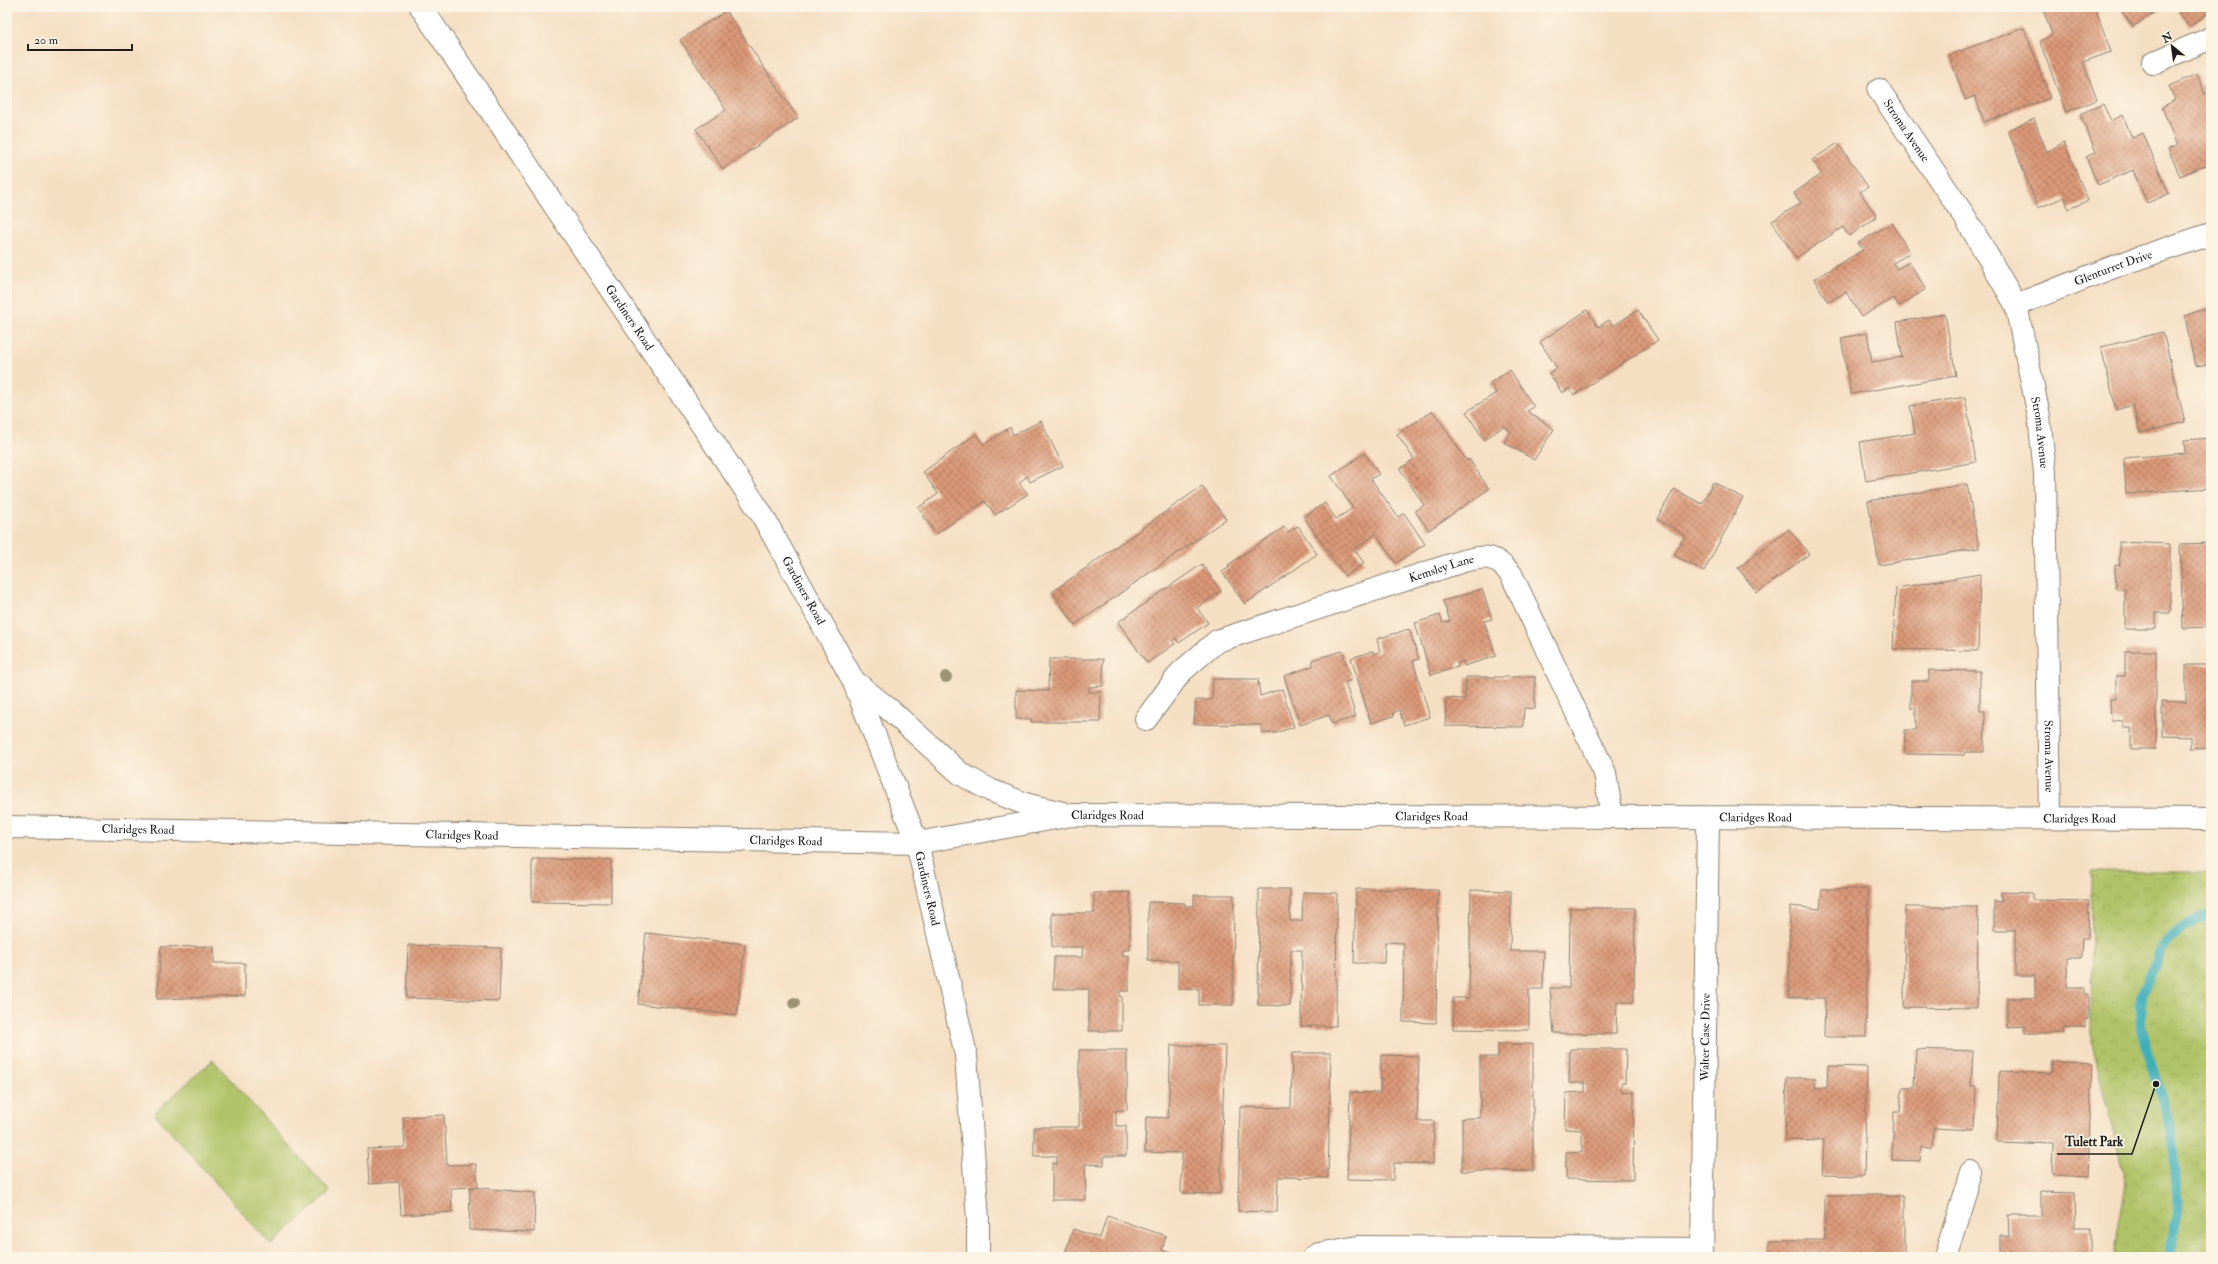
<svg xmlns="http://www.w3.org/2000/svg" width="2218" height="1264" font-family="'IM FELL Double Pica',serif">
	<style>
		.green { fill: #b0c367; stroke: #667042 }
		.park { fill: url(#park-crowns); stroke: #667042 }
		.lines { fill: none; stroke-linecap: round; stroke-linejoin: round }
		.stream { stroke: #3eafb9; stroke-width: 10 }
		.building { fill: url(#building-cross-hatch) }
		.minor-casing { stroke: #887e70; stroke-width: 24 }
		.tertiary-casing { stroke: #887e70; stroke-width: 24 }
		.minor { stroke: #fff; stroke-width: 22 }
		.tertiary { stroke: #fff; stroke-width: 22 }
		.tree { fill: #9a9475 }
		.labels { text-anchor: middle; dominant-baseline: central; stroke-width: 3.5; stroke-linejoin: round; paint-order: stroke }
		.street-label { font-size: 12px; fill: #1c1c1c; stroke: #fcf5e5 }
		.leader { fill: none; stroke: #1c1c1c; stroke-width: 1.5 }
		.callout-dot { fill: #1c1c1c; stroke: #fcf5e5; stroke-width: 1.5 }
		.callout-label { font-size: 13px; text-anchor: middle; font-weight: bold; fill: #1c1c1c; stroke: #fcf5e5; stroke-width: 3.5; stroke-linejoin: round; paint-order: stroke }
	</style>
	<defs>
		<pattern id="park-crowns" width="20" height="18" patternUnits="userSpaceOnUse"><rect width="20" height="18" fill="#b0c367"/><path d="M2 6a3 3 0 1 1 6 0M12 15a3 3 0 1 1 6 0" fill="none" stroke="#97a759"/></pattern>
		<pattern id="building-cross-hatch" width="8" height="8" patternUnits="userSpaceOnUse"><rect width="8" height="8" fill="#db9978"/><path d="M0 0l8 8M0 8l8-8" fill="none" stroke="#b17c62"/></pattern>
	</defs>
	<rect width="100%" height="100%" fill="#fcf5e5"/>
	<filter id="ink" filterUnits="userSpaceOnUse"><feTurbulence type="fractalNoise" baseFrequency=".025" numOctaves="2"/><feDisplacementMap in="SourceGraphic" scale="8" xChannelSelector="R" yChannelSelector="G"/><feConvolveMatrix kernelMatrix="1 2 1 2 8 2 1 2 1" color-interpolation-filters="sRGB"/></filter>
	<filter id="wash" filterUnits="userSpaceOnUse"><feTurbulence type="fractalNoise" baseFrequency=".012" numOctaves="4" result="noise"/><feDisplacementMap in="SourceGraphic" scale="16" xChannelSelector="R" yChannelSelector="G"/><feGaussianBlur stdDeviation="0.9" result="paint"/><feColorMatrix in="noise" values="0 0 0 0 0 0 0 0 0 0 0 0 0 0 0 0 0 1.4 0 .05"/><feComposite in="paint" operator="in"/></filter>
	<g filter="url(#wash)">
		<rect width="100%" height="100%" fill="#f5dfc3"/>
		<!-- green -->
		<path class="green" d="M213,1060L330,1192L271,1245L154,1113Z"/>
		<!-- park -->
		<path class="park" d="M2092,872H2211V1257H2113L2126,1184L2091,1042Z"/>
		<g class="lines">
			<!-- stream -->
			<path class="stream" d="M2169,1257L2178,1211L2173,1137L2141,1026V995L2162,949L2179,929L2198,919L2211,915"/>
		</g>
		<g id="blocks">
			<!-- building -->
			<g class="building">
				<path d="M2042,7H2095L2111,52L2083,62L2097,100L2066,112L2040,42L2052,34Z"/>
				<path d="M2119,7H2163L2133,27Z"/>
				<path d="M2175,7H2211V11L2189,27Z"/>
				<path d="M726,11L798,118L723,169L696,129L726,110L680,40Z"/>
				<path d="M2024,28L2050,98L1984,122L1975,96L1965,100L1949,55Z"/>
				<path d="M2197,74L2205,94L2211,91V163L2180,176L2168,149L2177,146L2162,107L2175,100L2169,86Z"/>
				<path d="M2103,104L2111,121L2123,115L2132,138L2143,133L2169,194L2147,203L2133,170L2098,185L2086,157L2096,152L2080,114Z"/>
				<path d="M2034,119L2047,152L2064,142L2088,201L2068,209L2065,197L2038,208L2008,130Z"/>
				<path d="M1838,143L1868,187L1860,192L1877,217L1849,236L1843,227L1796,258L1772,221L1801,203L1794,193L1822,174L1812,160Z"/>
				<path d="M1892,223L1910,253L1893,263L1897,269L1909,262L1926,289L1899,306L1894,298L1861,317L1846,292L1828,302L1814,279L1863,250L1858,243Z"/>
				<path d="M2211,306V367L2210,364L2195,366L2185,316Z"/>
				<path d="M1587,310L1598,327L1609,320L1613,326L1638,310L1658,340L1574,395L1570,388L1562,393L1549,373L1557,368L1540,342Z"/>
				<path d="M1945,314L1956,376L1851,394L1841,338L1867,333L1872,362L1902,357L1897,322Z"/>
				<path d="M2163,332L2185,422L2140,433L2133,405L2116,410L2101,347Z"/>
				<path d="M1510,370L1534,407L1527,411L1554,429L1534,460L1504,442L1511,431L1504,426L1484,440L1466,412L1496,393L1490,383Z"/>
				<path d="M1965,397L1976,462L1866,481L1860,442L1915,433L1910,406Z"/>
				<path d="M1433,411L1467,461L1469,459L1489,489L1429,530L1415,511L1424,505L1400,469L1414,459L1397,434Z"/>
				<path d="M1041,421L1063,466L1030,482L1027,476L1019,483L1028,494L995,515L985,501L936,534L918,508L938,494L923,472L976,434L984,445L1010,427L1013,435Z"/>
				<path d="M2211,438V488L2126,494L2124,458L2185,453L2184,440Z"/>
				<path d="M1365,453L1379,474L1371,479L1398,517L1404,513L1425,544L1396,563L1376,534L1354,549L1364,563L1345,576L1304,517L1325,503L1336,519L1353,508L1331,476Z"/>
				<path d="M1713,482L1743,498L1704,571L1674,555L1685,535L1657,519L1674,489L1702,504Z"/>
				<path d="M1967,484L1979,548L1879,565L1868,501Z"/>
				<path d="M1202,486L1226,519L1075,625L1052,592Z"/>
				<path d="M1298,526L1317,554L1245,604L1222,572L1230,567L1228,565L1284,527L1288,532Z"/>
				<path d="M1789,529L1809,554L1757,593L1738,568Z"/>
				<path d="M2119,542L2170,544V613H2156V629H2125V589H2116L2115,565H2120Z"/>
				<path d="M2211,543V627L2183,628L2180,544Z"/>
				<path d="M1202,564L1221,591L1197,608L1208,623L1179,643L1176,638L1172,641L1175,644L1147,663L1118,622Z"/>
				<path d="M1980,574L1978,651L1893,649L1896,588Z"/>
				<path d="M1482,589L1492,619L1484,621L1496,656L1464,666L1463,661L1457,663L1458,667L1431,675L1415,623L1440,615L1443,623L1450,621L1443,601Z"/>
				<path d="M1409,629L1419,659L1413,661L1430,717L1404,725L1399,710L1393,713L1394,716L1371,723L1351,658L1373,651L1374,654L1380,652L1377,639Z"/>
				<path d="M1342,651L1352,680L1345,682L1356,717L1332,724L1329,715L1300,725L1284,676L1313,666L1312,660Z"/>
				<path d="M2125,651H2156V749H2131V728H2123V721L2111,720L2110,699H2116V676H2125Z"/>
				<path d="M1049,659H1103V686L1089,687V692H1101L1100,722H1031L1032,719H1016V690L1048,691Z"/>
				<path d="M2186,665H2211V748L2191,749V737L2162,736V701L2186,702Z"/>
				<path d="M1929,670L1980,671V711H1985L1984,752H1965L1964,755L1905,754V730H1916V708H1911V681H1929Z"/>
				<path d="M1466,677H1535V709L1524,708L1523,727L1445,726L1446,698L1465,699Z"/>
				<path d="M1213,679H1258L1260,696L1282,689L1294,727L1275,733H1262V725L1194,724L1196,700H1212Z"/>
				<path d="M532,859L611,860V903L532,902Z"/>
				<path d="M1259,889H1290V921H1302L1303,892L1337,893L1336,1026H1301L1302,950H1291L1290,1006L1258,1005Z"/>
				<path d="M1356,889L1438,890L1436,1023L1403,1022L1404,943L1385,942L1384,963H1354Z"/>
				<path d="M1822,889H1868L1866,1037H1824L1825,998H1789L1790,906L1820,909Z"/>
				<path d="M1471,890L1511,891L1510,951H1544L1543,989H1529V1030L1453,1029V998H1469Z"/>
				<path d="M1130,892V950H1123V956L1129,955V991H1120V996H1122V1031H1089V989H1053L1054,957H1082L1083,947H1052V913H1094V893Z"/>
				<path d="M2001,892L2032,893V900L2089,901L2088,938H2082L2081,958H2067V987H2084V994H2088V1019L2085,1020V1028H2064V1033H2025V1026L2007,1027V998H2035V976H2015V930H1994V901L2001,902Z"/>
				<path d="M1194,895H1234L1233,1005H1199V989H1178V961L1148,960V902L1185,903V906H1194Z"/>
				<path d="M1905,907H1978L1977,1008L1904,1007Z"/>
				<path d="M1570,908H1635L1634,1002H1617L1616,1034L1554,1033L1550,988H1569Z"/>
				<path d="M646,933L745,944L737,1015L638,1004Z"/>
				<path d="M408,945L501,948L499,1001L406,998Z"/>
				<path d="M214,946V963H245V996L157,999L161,947Z"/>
				<path d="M1498,1044H1533V1171H1462V1118H1480V1057H1498Z"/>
				<path d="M1171,1045L1225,1046L1220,1194L1181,1193L1182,1153L1145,1152L1146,1117L1168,1118Z"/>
				<path d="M1570,1049H1626L1625,1083H1621V1091L1634,1092L1633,1180L1566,1179V1152L1582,1153V1130L1565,1129L1566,1093L1585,1092V1083H1569Z"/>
				<path d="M1916,1049L1973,1051L1971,1086H1976L1974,1130L1933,1128L1932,1148L1921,1147L1920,1161L1892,1160L1894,1112H1900L1902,1088H1914Z"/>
				<path d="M1079,1050H1127V1110H1116V1126H1126V1156H1104V1165L1085,1164L1086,1200H1052V1163L1057,1164V1156H1034V1127H1079Z"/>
				<path d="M1292,1053H1331L1328,1178L1278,1177L1277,1212L1238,1211L1240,1107L1291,1108Z"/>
				<path d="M1381,1055L1419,1056L1417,1121H1434L1433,1164L1394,1163L1393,1180L1347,1179L1350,1092L1380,1093Z"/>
				<path d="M2053,1061L2092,1062L2088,1177L2052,1175L2053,1144L1997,1142L1999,1071L2052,1073Z"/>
				<path d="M1828,1066L1867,1067L1864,1176L1822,1175L1824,1141L1785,1140L1787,1078H1816L1815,1088H1827Z"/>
				<path d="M444,1115L447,1165L476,1164L478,1187L451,1188L452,1212L401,1215L399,1182L369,1184L367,1149L405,1147L403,1117Z"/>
				<path d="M470,1187L535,1193L534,1232L469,1230Z"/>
				<path d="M2041,1192L2074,1193L2075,1230H2090V1257H2000V1236H2010L2009,1216H2041Z"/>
				<path d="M1825,1195H1905V1257H1769V1240H1825Z"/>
				<path d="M1107,1216L1166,1236L1162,1250L1180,1257H1064L1073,1229L1100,1238Z"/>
			</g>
		</g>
	</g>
	<g filter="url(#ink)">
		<use href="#blocks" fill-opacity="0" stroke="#887e70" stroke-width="1"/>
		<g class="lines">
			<!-- minor casing -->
			<g class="minor-casing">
				<g id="minor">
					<path d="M2153,63L2211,38"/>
					<path id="s1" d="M1879,90L1965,217L2016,305L2039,416L2045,473L2050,818"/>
					<path id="s2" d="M2016,305L2121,264L2211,234"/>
					<path id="s3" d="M1146,719L1181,672L1217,641L1463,561C1488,555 1494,555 1511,574L1605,773L1612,817"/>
					<path id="s4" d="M7,827L917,843"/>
					<path d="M1314,1257L1319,1254L1358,1247L1702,1249"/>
					<path id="s5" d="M1702,1257L1708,818"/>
					<path d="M1945,1257L1971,1173"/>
				</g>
			</g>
			<!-- tertiary casing -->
			<g class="tertiary-casing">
				<g id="tertiary">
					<path id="s6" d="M421,7L761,513L853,680L917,843L966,1055L978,1219V1257"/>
					<path d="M854,681L890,710L961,774L990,790L1028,805L1063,813"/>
					<path id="s7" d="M917,843L1072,815L2211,819"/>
				</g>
			</g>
			<!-- minor -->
			<use href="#minor" class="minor"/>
			<!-- tertiary -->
			<use href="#tertiary" class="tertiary"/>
		</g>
		<!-- trees -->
		<g class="tree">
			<circle cx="946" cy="677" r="6"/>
			<circle cx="794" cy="1003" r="6"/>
		</g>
	</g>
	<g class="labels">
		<!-- street labels -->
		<g class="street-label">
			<text stroke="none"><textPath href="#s1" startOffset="49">Stroma Avenue</textPath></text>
			<text stroke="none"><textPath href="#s2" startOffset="104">Glenturret Drive</textPath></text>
			<text stroke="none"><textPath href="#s6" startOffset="374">Gardiners Road</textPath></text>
			<text stroke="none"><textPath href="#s1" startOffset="385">Stroma Avenue</textPath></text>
			<text stroke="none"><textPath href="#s3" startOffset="342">Kemsley Lane</textPath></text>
			<text stroke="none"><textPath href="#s6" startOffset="698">Gardiners Road</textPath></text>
			<text stroke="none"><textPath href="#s1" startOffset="709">Stroma Avenue</textPath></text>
			<text stroke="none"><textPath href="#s7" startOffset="193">Claridges Road</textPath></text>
			<text stroke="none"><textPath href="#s7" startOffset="517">Claridges Road</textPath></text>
			<text stroke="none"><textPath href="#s7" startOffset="841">Claridges Road</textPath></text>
			<text stroke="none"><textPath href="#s7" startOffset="1165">Claridges Road</textPath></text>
			<text stroke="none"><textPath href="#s4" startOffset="131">Claridges Road</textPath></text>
			<text stroke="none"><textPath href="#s4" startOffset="455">Claridges Road</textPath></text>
			<text stroke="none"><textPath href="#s4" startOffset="779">Claridges Road</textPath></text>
			<text stroke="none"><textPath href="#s6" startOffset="1022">Gardiners Road</textPath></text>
			<text stroke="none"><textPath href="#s5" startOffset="220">Walter Case Drive</textPath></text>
		</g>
	</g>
	<!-- callouts -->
	<path class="leader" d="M2156 1084L2132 1154H2057"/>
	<circle class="callout-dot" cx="2156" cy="1084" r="4"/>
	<g class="callout-label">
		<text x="2094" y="1146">Tulett Park</text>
	</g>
	<!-- margin -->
	<rect width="2218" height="1264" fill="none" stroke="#fcf5e5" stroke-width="24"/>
	<!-- north arrow -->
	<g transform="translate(2172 46) rotate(331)" stroke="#fcf5e5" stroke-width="3" paint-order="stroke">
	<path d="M0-3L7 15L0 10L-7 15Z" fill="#1c1c1c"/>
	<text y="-6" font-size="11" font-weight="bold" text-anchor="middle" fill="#1c1c1c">N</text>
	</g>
	<!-- scale -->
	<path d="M28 44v6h104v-6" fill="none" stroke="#1c1c1c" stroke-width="2"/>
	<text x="34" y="44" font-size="12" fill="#1c1c1c" stroke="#fcf5e5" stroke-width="3" paint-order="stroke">20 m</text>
</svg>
